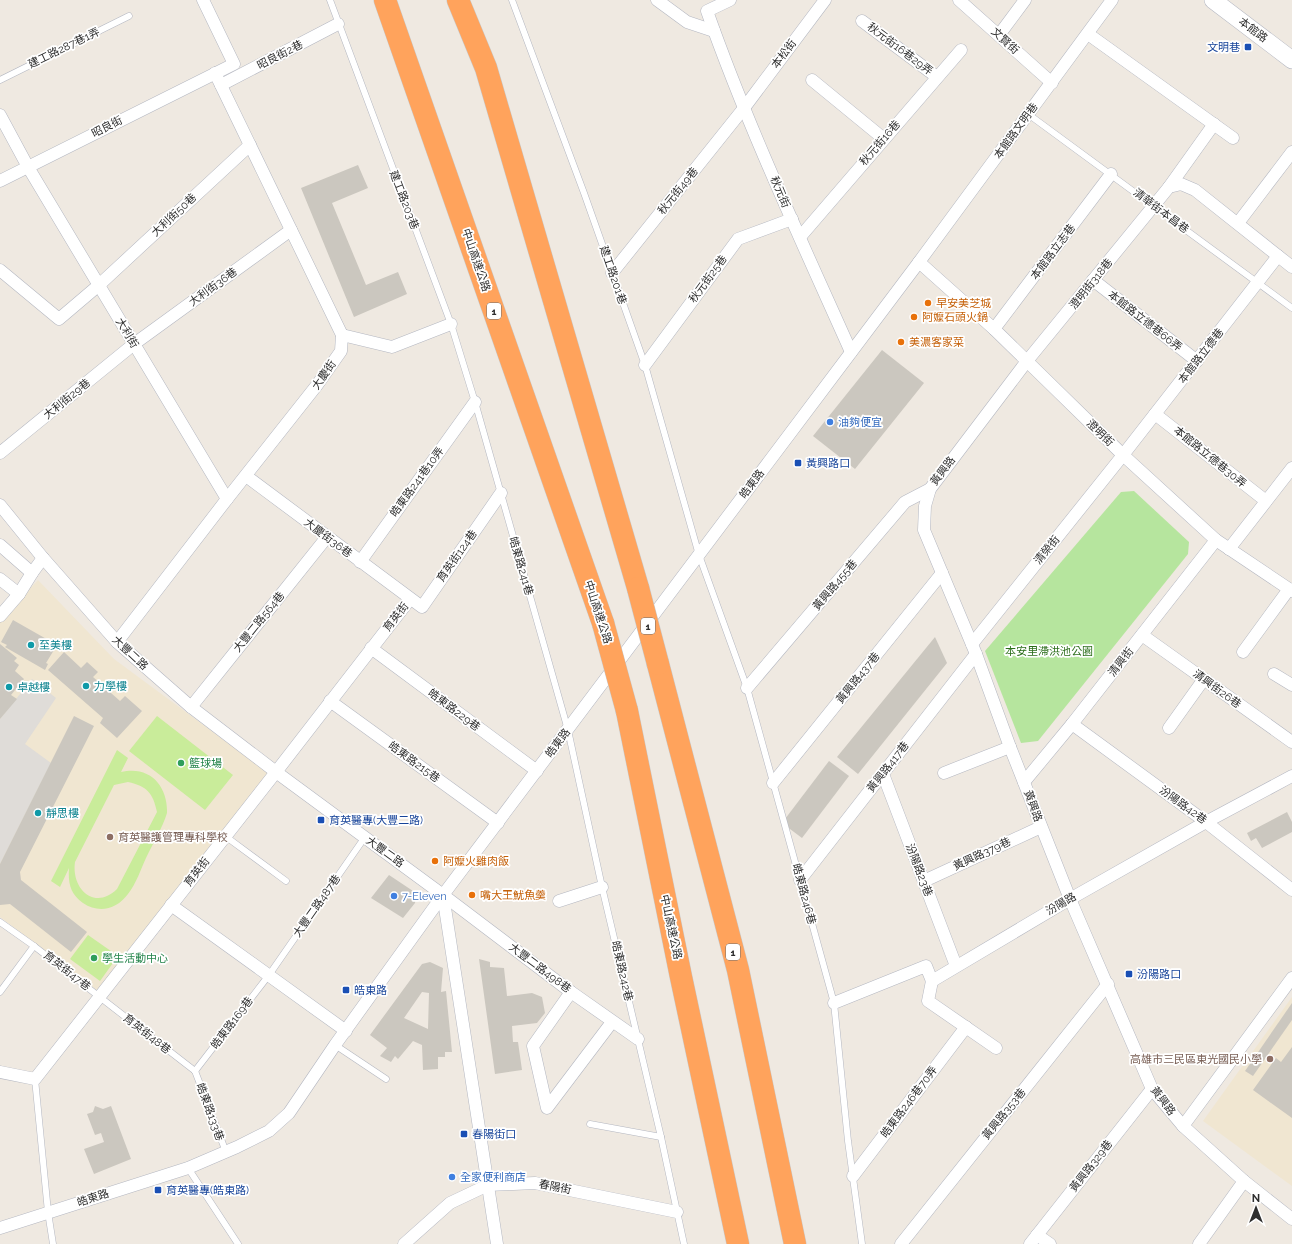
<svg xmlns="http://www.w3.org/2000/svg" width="1292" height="1244" font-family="Raleway,'Noto Sans TC',sans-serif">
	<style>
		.education { fill: #f0e6d1 }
		.green { fill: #b6e59e }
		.pitch { fill: #c9ec9a; fill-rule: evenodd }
		.plaza { fill: #dfdcd8 }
		.building { fill: #cbc7bf; fill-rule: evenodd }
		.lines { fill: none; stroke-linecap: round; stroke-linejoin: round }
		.lane-casing { stroke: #b4b7c1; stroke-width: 7 }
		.street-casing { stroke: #b4b7c1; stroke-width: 13 }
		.secondary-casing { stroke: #b4b7c1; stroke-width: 18 }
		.highway-casing { stroke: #c9c9c9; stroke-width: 23 }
		.lane { stroke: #fff; stroke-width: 6 }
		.street { stroke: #fff; stroke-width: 12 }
		.secondary { stroke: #fff; stroke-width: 17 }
		.highway { stroke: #ffa35c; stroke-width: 22 }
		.highway-bridge-casing { stroke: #c9c9c9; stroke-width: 23; stroke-linecap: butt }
		.highway-bridge { stroke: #ffa35c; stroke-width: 22 }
		.transit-dot { fill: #1a4fb4; stroke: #fff; stroke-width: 1.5 }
		.food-dot { fill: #e8710a; stroke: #fff; stroke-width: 1.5 }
		.shop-dot { fill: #3f7fe0; stroke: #fff; stroke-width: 1.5 }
		.culture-dot { fill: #0f9aa8; stroke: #fff; stroke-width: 1.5 }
		.leisure-dot { fill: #2e9e5b; stroke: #fff; stroke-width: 1.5 }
		.education-dot { fill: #8d6e63; stroke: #fff; stroke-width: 1.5 }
		.labels { text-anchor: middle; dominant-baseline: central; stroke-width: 3.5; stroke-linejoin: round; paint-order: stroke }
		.shield { fill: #fff; stroke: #6d6d6d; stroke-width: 1 }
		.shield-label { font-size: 10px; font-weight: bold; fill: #2e2e2e }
		.street-label { font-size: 11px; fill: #2e2e2e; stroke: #fff }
		.transit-label { font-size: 11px; fill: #164399; stroke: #fff; text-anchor: start }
		.food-label { font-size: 11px; fill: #c56008; stroke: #fff; text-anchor: start }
		.shop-label { font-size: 11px; fill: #366cbe; stroke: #fff; text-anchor: start }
		.culture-label { font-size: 11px; fill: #0d838f; stroke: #fff; text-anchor: start }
		.park-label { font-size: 11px; fill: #2c6e1b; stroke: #fff }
		.leisure-label { font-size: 11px; fill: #27864d; stroke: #fff; text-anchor: start }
		.education-label { font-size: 11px; fill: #785e54; stroke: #fff; text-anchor: start }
	</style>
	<rect width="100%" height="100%" fill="#efe9e1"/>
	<!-- education -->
	<g class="education">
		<path d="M38,580L114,659L270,774L98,991L0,917V620Z"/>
		<path d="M1292,997V1186L1203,1121Z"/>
	</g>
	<!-- green -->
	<path class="green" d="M1134,491L1189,542L1188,554L1038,741L1021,743L985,651L1121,492Z"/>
	<!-- pitch -->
	<g class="pitch">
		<path d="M157,716L233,775L205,810L129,751Z"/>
		<path d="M117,750L128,758L121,772C150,765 168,786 167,813C162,829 153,843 146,858C141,869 136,884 128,894C117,909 99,914 83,903C70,894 68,883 69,868L60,887L51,881ZM128,782C147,786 153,793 157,812L117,889C95,911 71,889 75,862L114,785Z"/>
		<path d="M88,935L118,956L100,981L70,959Z"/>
	</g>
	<!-- plaza -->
	<path class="plaza" d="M32,679L56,698L25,744L51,763L0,864V719Z"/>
	<!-- building -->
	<g class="building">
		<path d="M358,165L368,188L332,203L366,285L398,272L407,294L354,317L301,188Z"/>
		<path d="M882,350L924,383L855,469L813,436Z"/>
		<path d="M13,620L57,645L46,663L48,664L45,670L5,647L7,645L1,642Z"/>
		<path d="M935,637L947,663L858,774L837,757Z"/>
		<path d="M0,644L17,658L14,661L19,665L15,671L24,679L11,695L17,699L0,719Z"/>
		<path d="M64,652L81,668L87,662L98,672L93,677L120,701L125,696L142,711L117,738L100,723L103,718L48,670Z"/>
		<path d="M74,716L94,726L20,872L21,880L87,932L71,952L10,904L0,905V864Z"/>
		<path d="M829,761L849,776L802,838L782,823Z"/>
		<path d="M1287,812L1292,822V832L1262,848L1256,838L1251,841L1247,833Z"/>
		<path d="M389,875L416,893L415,903L403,918L371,898Z"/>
		<path d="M479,959L490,962V967L504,968L507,996L532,993L542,997L545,1013L537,1023L512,1026L513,1042H518L522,1070L495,1074Z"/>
		<path d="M430,962L443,968L441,992L446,991L452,1052H445V1057H438V1069L423,1070L422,1045L413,1041L398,1059L395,1056L391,1062L380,1056L387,1048L370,1035L422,964ZM422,992L429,993L428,1029L404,1018Z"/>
		<path d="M1292,1003V1020L1253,1076L1245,1071Z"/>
		<path d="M1292,1047V1118L1253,1090L1276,1058L1281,1062Z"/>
		<path d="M95,1106L103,1109L111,1106L131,1159L94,1174L84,1149L104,1142L101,1133L95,1135L87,1114L93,1112Z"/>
	</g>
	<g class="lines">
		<!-- lane casing -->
		<g class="lane-casing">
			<g id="lane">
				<path d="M330,0L451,324L475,402L568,730L602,887L661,1137L684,1244"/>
				<path d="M512,0L584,193L645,365L699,555L747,688L834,1003L848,1141L862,1244"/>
				<path d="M0,80L129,16"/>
				<path d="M1028,114L1292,308"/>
				<path d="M225,836L286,881"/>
				<path d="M0,922L34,946L195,1071"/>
				<path d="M0,992L34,946"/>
				<path d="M335,1045L386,1079"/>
				<path d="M195,1071L269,975L365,837"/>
				<path d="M195,1071L226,1152"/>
				<path d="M35,1079L48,1212L53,1244"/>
				<path d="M590,1124L661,1137"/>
				<path d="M188,1168L238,1244"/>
			</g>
		</g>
		<!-- street casing -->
		<g class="street-casing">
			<g id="street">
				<path d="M657,0L687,22L714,31"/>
				<path d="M730,0L707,11C748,127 801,240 851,352"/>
				<path d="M959,0L1052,83"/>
				<path d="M862,21L937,77"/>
				<path d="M1088,34L1233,138"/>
				<path d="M999,35L1025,0"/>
				<path d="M812,80L884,139"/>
				<path d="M221,85L338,24"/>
				<path d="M0,115L28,167L227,499"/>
				<path d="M0,181L234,64L203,0"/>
				<path d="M1169,187L1214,124"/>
				<path d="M1238,223L1292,152"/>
				<path d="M800,237L961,50"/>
				<path d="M919,262L994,329L1123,455L1216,540L1292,591"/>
				<path d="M1292,267L1195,190L1181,184L1169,187L1027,361L930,489L925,506L924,530L976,654L1010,747L1070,899L1152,1089L1183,1126L1244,1181L1292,1219"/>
				<path d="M0,270L59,319L99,285L250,145"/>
				<path d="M612,273L744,108L825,0"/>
				<path d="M1093,280L1197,361"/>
				<path d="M994,329L1111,174"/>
				<path d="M342,335L392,347L451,324"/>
				<path d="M645,365L738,239L792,219"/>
				<path d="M1155,414L1266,501"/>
				<path d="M0,453L134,344L291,230"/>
				<path d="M246,476L422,607L501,493"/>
				<path d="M0,505L43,558L117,642L191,707L276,772L443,895L571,992L638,1039"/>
				<path d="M0,545L32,573"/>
				<path d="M1229,549L1292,468"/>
				<path d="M360,562L475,402"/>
				<path d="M0,579L19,594"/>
				<path d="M0,616L19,594L32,573L43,558"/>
				<path d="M1142,635L1292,742"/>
				<path d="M117,642L227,499L317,385L341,351L342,335L215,73"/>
				<path d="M972,644L1123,455L1278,256"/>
				<path d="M371,648L537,771"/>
				<path d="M1243,652L1289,589"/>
				<path d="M1274,674L1292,685"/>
				<path d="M747,688L905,502L930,489"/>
				<path d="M330,701L498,823"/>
				<path d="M191,707L327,537"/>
				<path d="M1072,724L1206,822L1292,890"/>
				<path d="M1169,728L1204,679"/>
				<path d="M944,773L1010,747"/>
				<path d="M883,774L956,966"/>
				<path d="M1024,782L1072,724L1216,540"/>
				<path d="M773,783L942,573"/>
				<path d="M800,880L976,654"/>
				<path d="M924,881L1041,827"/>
				<path d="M443,895L497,1244"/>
				<path d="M559,901L602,887"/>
				<path d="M171,905L346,1031"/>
				<path d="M932,981L1070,899L1206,822L1292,776"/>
				<path d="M932,981L928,1001L996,1048"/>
				<path d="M571,992L533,1046L547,1108L612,1022"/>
				<path d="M834,1003L926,966L932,981"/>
				<path d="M0,1072L35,1079L276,772L410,599"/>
				<path d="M1183,1126L1292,978"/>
				<path d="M853,1176L966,1027"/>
				<path d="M0,1228L188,1168L237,1147L269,1131L289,1113L335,1045L443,895L919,262L1112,0"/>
				<path d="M1037,1235L1050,1244"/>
				<path d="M404,1244L450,1203L488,1185L535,1183L677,1212"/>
				<path d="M901,1244L1108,984"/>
				<path d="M1030,1244L1152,1089"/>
				<path d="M1199,1244L1244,1181"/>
			</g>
		</g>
		<!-- secondary casing -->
		<g class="secondary-casing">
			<path id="secondary" d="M1213,0L1292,60"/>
		</g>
		<!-- highway casing -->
		<g class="highway-casing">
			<g id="highway">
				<path d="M385,0L603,623"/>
				<path d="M458,0L486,68L638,588"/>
				<path d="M658,664L738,970L795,1244"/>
				<path d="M627,711L681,977L738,1244"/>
			</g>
		</g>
		<!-- lane -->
		<use href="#lane" class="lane"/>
		<!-- street -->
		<use href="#street" class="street"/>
		<!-- secondary -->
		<use href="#secondary" class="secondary"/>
		<!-- highway -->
		<use href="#highway" class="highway"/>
		<!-- highway-bridge casing -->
		<g class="highway-bridge-casing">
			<g id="highway-bridge">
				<path d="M638,588L658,664"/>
				<path d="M603,623L627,711"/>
			</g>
		</g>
		<!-- highway-bridge -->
		<use href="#highway-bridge" class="highway-bridge"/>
	</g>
	<!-- markers -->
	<g class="transit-dot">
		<rect x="1244" y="43" width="8" height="8" rx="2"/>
		<rect x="794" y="459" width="8" height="8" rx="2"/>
		<rect x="317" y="816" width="8" height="8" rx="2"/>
		<rect x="1125" y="970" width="8" height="8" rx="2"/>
		<rect x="342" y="986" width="8" height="8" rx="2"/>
		<rect x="460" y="1130" width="8" height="8" rx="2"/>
		<rect x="154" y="1186" width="8" height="8" rx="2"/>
	</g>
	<g class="food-dot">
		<circle cx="928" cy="303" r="4"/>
		<circle cx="914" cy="317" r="4"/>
		<circle cx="901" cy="342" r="4"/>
		<circle cx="435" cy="861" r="4"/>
		<circle cx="472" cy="895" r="4"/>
	</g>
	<g class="shop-dot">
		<circle cx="830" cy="422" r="4"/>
		<circle cx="394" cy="896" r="4"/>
		<circle cx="452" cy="1177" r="4"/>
	</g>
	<g class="culture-dot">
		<circle cx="31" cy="645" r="4"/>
		<circle cx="86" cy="686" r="4"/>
		<circle cx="9" cy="687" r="4"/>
		<circle cx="38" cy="813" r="4"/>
	</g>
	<g class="leisure-dot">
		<circle cx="181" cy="763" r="4"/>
		<circle cx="94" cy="958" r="4"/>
	</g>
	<g class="education-dot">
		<circle cx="110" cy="837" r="4"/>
		<circle cx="1270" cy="1059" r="4"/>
	</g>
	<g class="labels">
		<!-- shield labels -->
		<g class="shield">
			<rect x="487" y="303" width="14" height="16" rx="3"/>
			<rect x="641" y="618" width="14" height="16" rx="3"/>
			<rect x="726" y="944" width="14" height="16" rx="3"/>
		</g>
		<g class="shield-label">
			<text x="494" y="311">1</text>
			<text x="648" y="626">1</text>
			<text x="733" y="952">1</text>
		</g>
		<!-- street labels -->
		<g class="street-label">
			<text transform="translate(1253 30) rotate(37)">本館路</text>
			<text transform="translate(1005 41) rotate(42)">文賢街</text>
			<text transform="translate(64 48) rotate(-26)">建工路287巷1弄</text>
			<text transform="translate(900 49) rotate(37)">秋元街16巷29弄</text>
			<text transform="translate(784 54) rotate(-53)">本松街</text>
			<text transform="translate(280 55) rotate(-27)">昭良街2巷</text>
			<text transform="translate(107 127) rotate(-27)">昭良街</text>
			<text transform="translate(1016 131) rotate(-54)">本館路文明巷</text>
			<text transform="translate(880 143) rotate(-49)">秋元街16巷</text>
			<text transform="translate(678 191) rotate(-51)">秋元街49巷</text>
			<text transform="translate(780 192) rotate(67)">秋元街</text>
			<text transform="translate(404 200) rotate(69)">建工路203巷</text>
			<text transform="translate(1161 211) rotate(37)">清華街本昌巷</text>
			<text transform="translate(174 215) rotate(-43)">大利街50巷</text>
			<text transform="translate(1053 252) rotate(-53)">本館路立志巷</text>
			<text transform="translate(476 260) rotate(71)">中山高速公路</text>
			<text transform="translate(613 275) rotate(71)">建工路201巷</text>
			<text transform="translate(708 279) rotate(-54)">秋元街25巷</text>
			<text transform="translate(1091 284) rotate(-51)">澄明街318巷</text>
			<text transform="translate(213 287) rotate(-36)">大利街36巷</text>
			<text transform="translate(1145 321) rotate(38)">本館路立德巷66弄</text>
			<text transform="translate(127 333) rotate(59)">大利街</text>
			<text transform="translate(1201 356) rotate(-52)">本館路立德巷</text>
			<text transform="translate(324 375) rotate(-55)">大慶街</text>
			<text transform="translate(67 399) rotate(-39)">大利街29巷</text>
			<text transform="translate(1100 433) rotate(44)">澄明街</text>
			<text transform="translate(1210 457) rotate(39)">本館路立德巷30弄</text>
			<text transform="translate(943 471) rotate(-53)">黃興路</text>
			<text transform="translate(417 482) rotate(-54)">皓東路241巷10弄</text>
			<text transform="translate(752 484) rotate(-53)">皓東路</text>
			<text transform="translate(328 538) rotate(37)">大慶街36巷</text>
			<text transform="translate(1047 550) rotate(-51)">清榮街</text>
			<text transform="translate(457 556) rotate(-55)">育英街124巷</text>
			<text transform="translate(521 566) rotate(74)">皓東路241巷</text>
			<text transform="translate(835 585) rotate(-50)">黃興路455巷</text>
			<text transform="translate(598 612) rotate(72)">中山高速公路</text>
			<text transform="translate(396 617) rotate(-52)">育英街</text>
			<text transform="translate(259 622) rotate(-51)">大豐二路564巷</text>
			<text transform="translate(130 653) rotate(43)">大豐二路</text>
			<text transform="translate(1121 662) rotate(-52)">清興街</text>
			<text transform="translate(858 678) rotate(-51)">黃興路437巷</text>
			<text transform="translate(1217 689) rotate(36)">清興街26巷</text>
			<text transform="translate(454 710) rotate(37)">皓東路229巷</text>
			<text transform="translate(558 743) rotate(-53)">皓東路</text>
			<text transform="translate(414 762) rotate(36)">皓東路215巷</text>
			<text transform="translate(888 767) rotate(-52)">黃興路417巷</text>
			<text transform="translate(1183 805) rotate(36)">汾陽路42巷</text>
			<text transform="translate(1033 806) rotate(70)">黃興路</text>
			<text transform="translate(385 852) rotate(36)">大豐二路</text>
			<text transform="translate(982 854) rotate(-25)">黃興路379巷</text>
			<text transform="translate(919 870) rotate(69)">汾陽路23巷</text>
			<text transform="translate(197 872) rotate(-52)">育英街</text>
			<text transform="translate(804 894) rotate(75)">皓東路246巷</text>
			<text transform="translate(1061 904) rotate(-30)">汾陽路</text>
			<text transform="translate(317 906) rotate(-55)">大豐二路487巷</text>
			<text transform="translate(671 927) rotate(78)">中山高速公路</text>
			<text transform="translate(540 968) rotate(37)">大豐二路498巷</text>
			<text transform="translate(67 971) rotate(38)">育英街47巷</text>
			<text transform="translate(622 971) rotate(77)">皓東路242巷</text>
			<text transform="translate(232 1023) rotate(-53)">皓東路169巷</text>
			<text transform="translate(147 1034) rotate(38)">育英街48巷</text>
			<text transform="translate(1163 1101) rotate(53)">黃興路</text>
			<text transform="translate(909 1102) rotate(-53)">皓東路246巷70弄</text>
			<text transform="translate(210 1112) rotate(70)">皓東路133巷</text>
			<text transform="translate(1004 1114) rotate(-51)">黃興路353巷</text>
			<text transform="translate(1091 1166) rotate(-52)">黃興路329巷</text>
			<text transform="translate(555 1187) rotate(11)">春陽街</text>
			<text transform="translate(93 1198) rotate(-18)">皓東路</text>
		</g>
		<!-- transit labels -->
		<g class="transit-label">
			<text x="1240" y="47" text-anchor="end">文明巷</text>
			<text x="806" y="463">黃興路口</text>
			<text x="329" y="820">育英醫專(大豐二路)</text>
			<text x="1137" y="974">汾陽路口</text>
			<text x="354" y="990">皓東路</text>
			<text x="472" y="1134">春陽街口</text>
			<text x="166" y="1190">育英醫專(皓東路)</text>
		</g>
		<!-- food labels -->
		<g class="food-label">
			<text x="936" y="303">早安美芝城</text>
			<text x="922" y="317">阿嬤石頭火鍋</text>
			<text x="909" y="342">美濃客家菜</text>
			<text x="443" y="861">阿嬤火雞肉飯</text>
			<text x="480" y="895">嘴大王魷魚羹</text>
		</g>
		<!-- shop labels -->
		<g class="shop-label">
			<text x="838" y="422">油夠便宜</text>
			<text x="402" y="896">7-Eleven</text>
			<text x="460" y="1177">全家便利商店</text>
		</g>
		<!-- culture labels -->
		<g class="culture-label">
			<text x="39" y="645">至美樓</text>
			<text x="94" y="686">力學樓</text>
			<text x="17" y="687">卓越樓</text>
			<text x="46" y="813">靜思樓</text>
		</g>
		<!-- park labels -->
		<g class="park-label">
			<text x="1049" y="651">本安里滯洪池公園</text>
		</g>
		<!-- leisure labels -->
		<g class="leisure-label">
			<text x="189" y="763">籃球場</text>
			<text x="102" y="958">學生活動中心</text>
		</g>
		<!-- education labels -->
		<g class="education-label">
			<text x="118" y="837">育英醫護管理專科學校</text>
			<text x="1262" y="1059" text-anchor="end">高雄市三民區東光國民小學</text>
		</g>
	</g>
	<!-- north arrow -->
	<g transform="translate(1256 1208)" stroke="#ffffff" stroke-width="3" paint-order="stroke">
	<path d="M0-3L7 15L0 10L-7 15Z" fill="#2e2e2e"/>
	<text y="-6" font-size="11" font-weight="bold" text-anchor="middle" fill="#2e2e2e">N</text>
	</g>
</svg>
